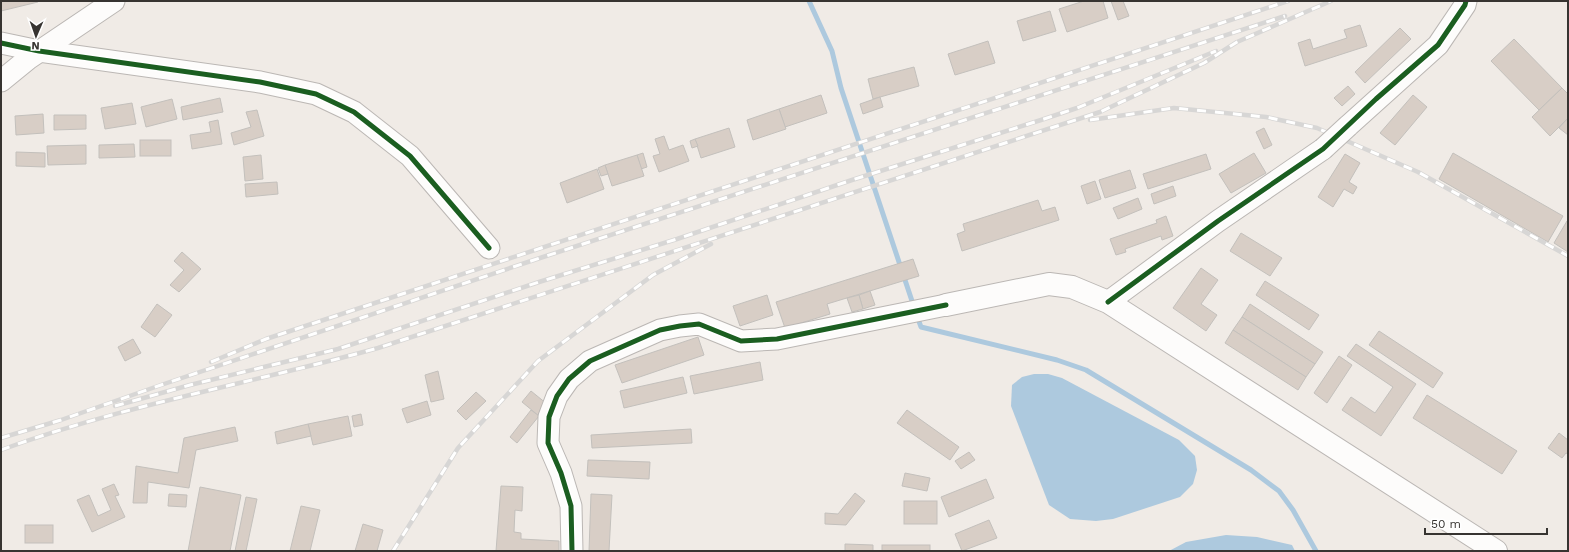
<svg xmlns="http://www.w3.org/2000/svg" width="1569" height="552" font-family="'Work Sans',sans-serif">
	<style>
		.water { fill: #adc9de }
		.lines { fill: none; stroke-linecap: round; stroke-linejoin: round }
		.stream { stroke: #adc9de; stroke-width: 5 }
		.building { fill: #d8cec6; stroke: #c3c0bc }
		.minor-casing { stroke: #bbb7b4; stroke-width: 23 }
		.major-casing { stroke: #bbb7b4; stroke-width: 24 }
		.minor { stroke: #fdfcfb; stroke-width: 21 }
		.major { stroke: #fdfcfb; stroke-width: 22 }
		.rail-casing { stroke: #d7d6d5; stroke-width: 4.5 }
		.rail { stroke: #fff; stroke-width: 3; stroke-dasharray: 9; stroke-linecap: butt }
		.minor-bridge-casing { stroke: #bbb7b4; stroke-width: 23; stroke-linecap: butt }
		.minor-bridge { stroke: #fdfcfb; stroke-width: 21 }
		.cycleway-casing { stroke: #fff; stroke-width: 8 }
		.cycleway { stroke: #1b5e20; stroke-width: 5 }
	</style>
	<rect width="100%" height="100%" fill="#f0ebe6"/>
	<!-- water -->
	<g class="water">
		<path d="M1034,374H1048L1062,378L1179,440L1195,456L1197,470L1193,484L1180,497L1113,519L1096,521L1070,519L1049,505L1011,406L1012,385L1022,377Z"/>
		<path d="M1226,535L1257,537L1292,545L1295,551H1169L1186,542Z"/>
	</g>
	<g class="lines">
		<!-- stream -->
		<g class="stream">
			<path d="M809,1L832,51L841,88L914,307"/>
			<path d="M917,316L921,327L1057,360L1086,370L1251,470L1279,491L1293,510L1316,551"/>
		</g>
	</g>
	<!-- building -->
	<g class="building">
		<path d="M1,1H38V2L1,11Z"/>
		<path d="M1084,1H1103L1108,18L1067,32L1059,9Z"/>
		<path d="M1111,1H1123L1129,16L1118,20Z"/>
		<path d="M1050,11L1056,31L1023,41L1017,21Z"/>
		<path d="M1360,25L1367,46L1305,66L1298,43L1310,39L1313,49L1347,38L1344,30Z"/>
		<path d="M1400,28L1411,39L1365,83L1355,72Z"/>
		<path d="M1514,39L1562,88L1539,110L1491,61Z"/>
		<path d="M988,41L995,63L955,75L948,54Z"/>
		<path d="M914,67L919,86L873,99L868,79Z"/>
		<path d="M1348,86L1355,94L1342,106L1334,98Z"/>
		<path d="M1562,88L1568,94V118L1550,136L1532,117Z"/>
		<path d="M821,95L827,113L785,127L779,109Z"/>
		<path d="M1413,95L1427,107L1395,145L1380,133Z"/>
		<path d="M880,97L883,107L863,114L860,104Z"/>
		<path d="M220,98L223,112L183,120L181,107Z"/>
		<path d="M172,99L177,119L146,127L141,107Z"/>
		<path d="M132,103L136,124L105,129L101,108Z"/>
		<path d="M779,109L786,129L753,140L747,120Z"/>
		<path d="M257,110L264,136L234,145L231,133L251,127L246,112Z"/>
		<path d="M43,114L44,133L16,135L15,116Z"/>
		<path d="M54,115H86V129L54,130Z"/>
		<path d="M1568,118V135L1559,128Z"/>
		<path d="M218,120L222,144L192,149L190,135L211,132L209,122Z"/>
		<path d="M729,128L735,147L701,158L695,139Z"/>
		<path d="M1264,128L1272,145L1264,149L1256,132Z"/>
		<path d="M664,136L669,150L683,145L689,161L659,172L653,156L660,154L655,139Z"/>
		<path d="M695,139L698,146L692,148L690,141Z"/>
		<rect x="140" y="140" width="31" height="16"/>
		<path d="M134,144L135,157L99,158V145Z"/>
		<path d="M86,145V164L48,165L47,146Z"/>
		<path d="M16,152L45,153V167L16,166Z"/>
		<path d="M643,153L647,167L641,169L637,155Z"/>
		<path d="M1254,153L1266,173L1231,193L1219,174Z"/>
		<path d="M1453,153L1563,216L1548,242L1439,179Z"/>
		<path d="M1206,154L1211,169L1148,189L1143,174Z"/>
		<path d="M1345,154L1360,163L1349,182L1357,187L1353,194L1344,189L1333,207L1318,197Z"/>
		<path d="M261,155L263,179L245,181L243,157Z"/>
		<path d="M637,155L644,176L612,186L605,165Z"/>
		<path d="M605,165L608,174L601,176L598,168Z"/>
		<path d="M597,169L604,189L567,203L560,183Z"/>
		<path d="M1130,170L1136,188L1105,198L1099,180Z"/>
		<path d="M1095,181L1101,199L1087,204L1081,186Z"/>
		<path d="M277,182L278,194L246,197L245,184Z"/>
		<path d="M1173,186L1176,196L1154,204L1151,194Z"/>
		<path d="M1138,198L1142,209L1118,219L1113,208Z"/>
		<path d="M1038,200L1042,211L1055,207L1059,220L962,251L957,234L965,231L963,224Z"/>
		<path d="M1166,216L1173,236L1162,240L1161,236L1125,249L1126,252L1116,255L1110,239L1157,223L1156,220Z"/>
		<path d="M1567,221L1568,222V252L1554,243Z"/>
		<path d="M1241,233L1282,258L1270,276L1230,251Z"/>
		<path d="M182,252L201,269L179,292L170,285L184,270L174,261Z"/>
		<path d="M913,259L919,276L827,304L830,314L785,328L776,302Z"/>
		<path d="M1201,268L1218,280L1201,304L1217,315L1206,331L1173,308Z"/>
		<path d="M1265,281L1319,315L1309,330L1256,295Z"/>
		<path d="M870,291L875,305L863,309L859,295Z"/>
		<path d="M767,295L773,315L740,326L733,306Z"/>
		<path d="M859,295L863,309L852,312L847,298Z"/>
		<path d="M157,304L172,315L155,337L141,327Z"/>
		<path d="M1250,304L1323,352L1315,364L1242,317Z"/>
		<path d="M1242,317L1315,364L1306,377L1233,330Z"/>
		<path d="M1233,330L1306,377L1298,390L1225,343Z"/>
		<path d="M1379,331L1443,373L1433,388L1369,345Z"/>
		<path d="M698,337L704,355L622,383L615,365Z"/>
		<path d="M133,339L141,353L125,361L118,347Z"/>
		<path d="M1356,344L1416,384L1381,436L1342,410L1351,397L1375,413L1393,387L1347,356Z"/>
		<path d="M1339,356L1352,365L1327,403L1314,393Z"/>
		<path d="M760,362L763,380L694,394L690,376Z"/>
		<path d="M438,371L444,399L431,402L425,375Z"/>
		<path d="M683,377L687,393L624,408L620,391Z"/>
		<path d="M531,391L547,404L539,416L522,402Z"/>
		<path d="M476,392L486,401L466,420L457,411Z"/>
		<path d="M1427,395L1517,451L1502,474L1413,418Z"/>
		<path d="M427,401L431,415L407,423L402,409Z"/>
		<path d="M531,410L539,416L517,443L510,437Z"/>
		<path d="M907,410L959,447L950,460L897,423Z"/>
		<path d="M361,414L363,425L354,427L352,416Z"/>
		<path d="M348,416L352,436L313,445L308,424Z"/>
		<path d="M308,424L311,436L277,444L275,432Z"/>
		<path d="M235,427L238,441L196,450L189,488L148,482L147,503H133L136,466L178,473L184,438Z"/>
		<path d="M691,429L692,443L592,448L591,435Z"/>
		<path d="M1559,433L1568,440V454L1566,453L1562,458L1548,448Z"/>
		<path d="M969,452L975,460L961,469L955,461Z"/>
		<path d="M588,460L650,462L649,479L587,476Z"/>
		<path d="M905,473L930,478L927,491L902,486Z"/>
		<path d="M986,479L994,498L949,517L941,497Z"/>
		<path d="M114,484L119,495L115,496L125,517L92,532L77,500L89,495L98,516L111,510L102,489Z"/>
		<path d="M501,486L523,487L522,511L515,510L514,532L521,533V539L559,541V551H496Z"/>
		<path d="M200,487L241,495L230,551H188Z"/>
		<path d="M855,493L865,501L846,525L825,524V513L838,514Z"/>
		<path d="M169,494L187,495L186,507L168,506Z"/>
		<path d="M591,494L612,495L609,551H589Z"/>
		<path d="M246,497L257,499L246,551H235Z"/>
		<rect x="904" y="501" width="33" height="23"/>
		<path d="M301,506L320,510L310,551H290Z"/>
		<path d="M989,520L997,538L962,551L955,534Z"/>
		<path d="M363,524L383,530L377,551H355Z"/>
		<rect x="25" y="525" width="28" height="18"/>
		<path d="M845,544L873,545V551H845Z"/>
		<rect x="882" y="545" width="48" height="6"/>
	</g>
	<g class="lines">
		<!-- minor casing -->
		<g class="minor-casing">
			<g id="minor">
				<path d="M1,43L39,51L260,82L316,94L354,112L410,156L489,248"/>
				<path d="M1,81L28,59L114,1"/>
				<path d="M1348,126L1438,45L1465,5L1466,1"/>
				<path d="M1108,302L1218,221L1323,149"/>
				<path d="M572,551L571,506L561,473L548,443L549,417L557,396L569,379L590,361L660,330L680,326L699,324L741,341L777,339L946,305"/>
			</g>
		</g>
		<!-- major casing -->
		<g class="major-casing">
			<path id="major" d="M946,305L1049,284L1072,287L1108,302L1496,551"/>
		</g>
		<!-- minor -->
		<use href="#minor" class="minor"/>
		<!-- major -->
		<use href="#major" class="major"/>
		<!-- rail casing -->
		<g class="rail-casing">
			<g id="rail">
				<path d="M1090,120L1174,108L1266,117L1317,128L1418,172L1568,256"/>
				<path d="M211,362L266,339L1288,1"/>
				<path d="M115,406L190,385L338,349L539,282L677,239L852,180L1041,120L1077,108L1216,51"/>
				<path d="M1,438L61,420L161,385L540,258L1285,16"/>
				<path d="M1,450C123,405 253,383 378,348L1100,112L1204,63L1237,42L1331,1"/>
				<path d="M393,551L458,448L538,361L653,275L711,244"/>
			</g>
		</g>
		<!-- rail -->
		<use href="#rail" class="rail"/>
		<!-- minor-bridge casing -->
		<g class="minor-bridge-casing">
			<path id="minor-bridge" d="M1323,149L1348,126"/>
		</g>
		<!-- minor-bridge -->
		<use href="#minor-bridge" class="minor-bridge"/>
		<!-- cycleway casing -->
		<g class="cycleway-casing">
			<g id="cycleway">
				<path d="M1,43L39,51L260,82L316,94L354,112L410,156L489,248"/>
				<path d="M1108,302L1218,221L1323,149L1376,99L1438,45L1465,5L1466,1"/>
				<path d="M572,551L571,506L561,473L548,443L549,417L557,396L569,379L590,361L660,330L680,326L699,324L741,341L777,339L946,305"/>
			</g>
		</g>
		<!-- cycleway -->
		<use href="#cycleway" class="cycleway"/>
	</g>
	<!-- border -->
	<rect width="1569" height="552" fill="none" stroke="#373431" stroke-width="4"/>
	<!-- north arrow -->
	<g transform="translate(36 36) rotate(182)" stroke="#ffffff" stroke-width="3" paint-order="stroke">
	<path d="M0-3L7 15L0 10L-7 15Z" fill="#373431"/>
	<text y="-6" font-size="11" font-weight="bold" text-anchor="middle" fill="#373431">N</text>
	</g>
	<!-- scale -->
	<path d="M1425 528v6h122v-6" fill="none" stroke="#373431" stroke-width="2"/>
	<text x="1431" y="528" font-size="12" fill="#373431" stroke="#ffffff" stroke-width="3" paint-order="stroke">50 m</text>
</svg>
